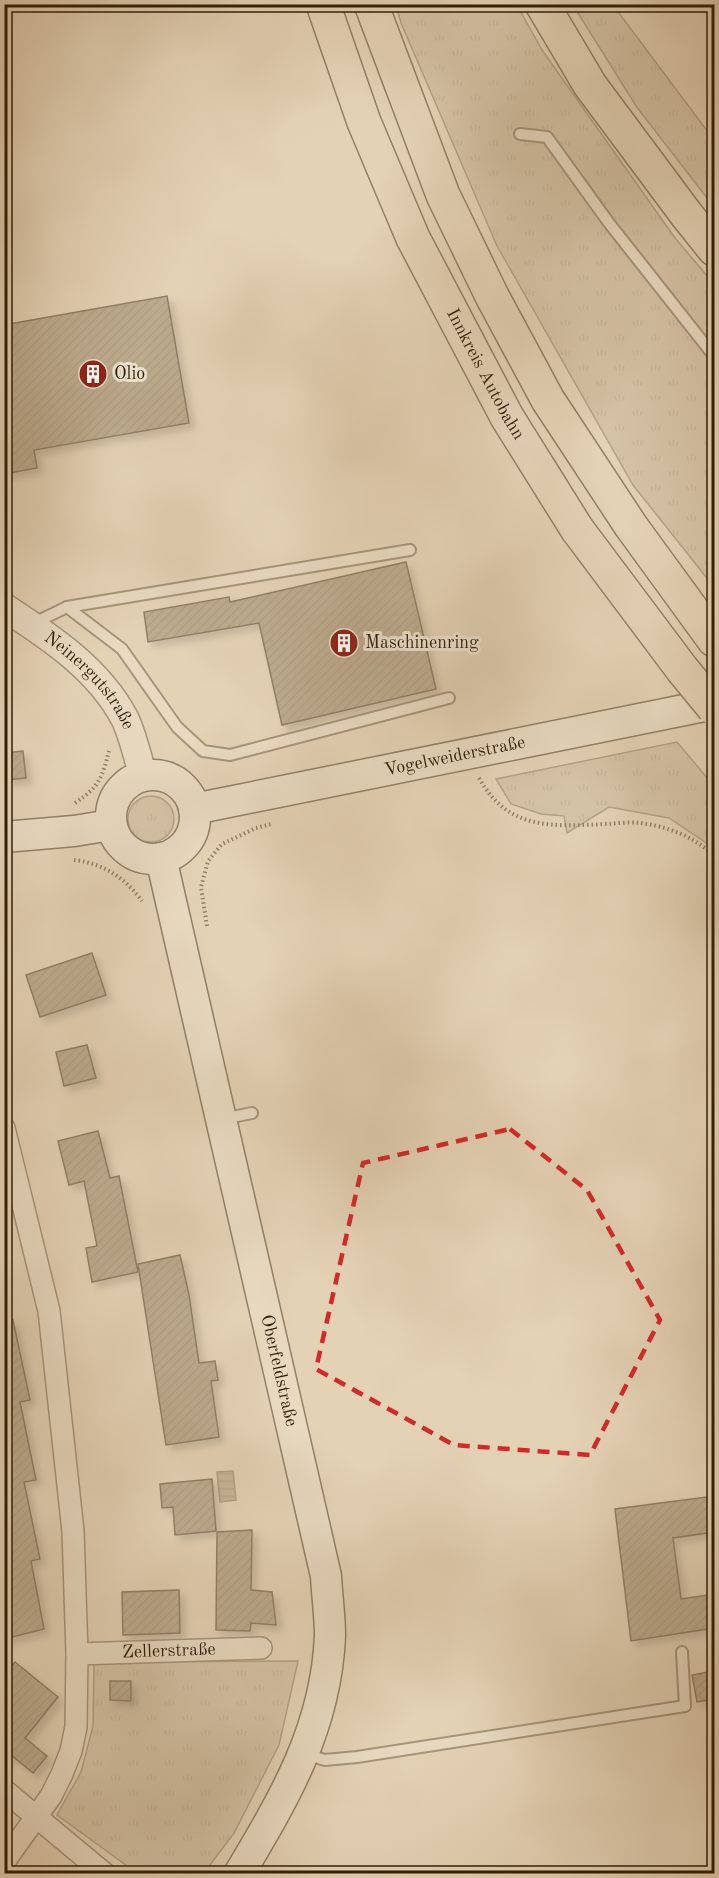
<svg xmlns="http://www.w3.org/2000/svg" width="719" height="1878" font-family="'Old Standard TT',serif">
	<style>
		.grass { fill: url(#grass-tufts); stroke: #7a6a4f; stroke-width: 1.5 }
		.water { fill: url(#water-rules); stroke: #76664c; stroke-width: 1.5 }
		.building { fill: url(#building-hatch); stroke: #2f1f07; stroke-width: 1.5; filter: url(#shadow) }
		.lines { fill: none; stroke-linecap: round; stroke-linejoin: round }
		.service-casing { stroke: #5c4c32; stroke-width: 14 }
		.minor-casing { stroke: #5c4c32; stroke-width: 24 }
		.tertiary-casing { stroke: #5c4c32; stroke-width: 30 }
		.secondary-casing { stroke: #2f1f07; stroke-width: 33 }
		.motorway-casing { stroke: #2f1f07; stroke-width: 36 }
		.path { stroke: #2f1f07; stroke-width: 4; stroke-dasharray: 1.5 3; stroke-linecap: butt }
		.service { stroke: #ede2cf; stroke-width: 10 }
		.minor { stroke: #ede2cf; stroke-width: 21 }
		.tertiary { stroke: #ede2cf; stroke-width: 27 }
		.secondary { stroke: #ede2cf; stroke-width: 30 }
		.motorway { stroke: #e4d2b5; stroke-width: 33 }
		.motorway-bridge-casing { stroke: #2f1f07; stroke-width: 36; stroke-linecap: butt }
		.motorway-bridge { stroke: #e4d2b5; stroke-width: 33 }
		.marked { fill: none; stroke: #d62828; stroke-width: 4.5; stroke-dasharray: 12 8; stroke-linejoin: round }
		.labels { text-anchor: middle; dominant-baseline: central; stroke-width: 6; stroke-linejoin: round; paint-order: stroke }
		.poi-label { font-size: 18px; fill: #2f1f07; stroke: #ede2cf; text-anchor: start }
		.street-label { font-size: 18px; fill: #2f1f07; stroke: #ede2cf }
	</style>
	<defs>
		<pattern id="grass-tufts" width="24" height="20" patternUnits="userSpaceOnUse" patternTransform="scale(1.5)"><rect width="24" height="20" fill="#c5b497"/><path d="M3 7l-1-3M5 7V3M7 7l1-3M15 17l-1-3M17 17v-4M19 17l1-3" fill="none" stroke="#aa9a81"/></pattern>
		<pattern id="water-rules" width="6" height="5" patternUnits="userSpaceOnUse" patternTransform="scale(1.5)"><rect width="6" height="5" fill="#a6957a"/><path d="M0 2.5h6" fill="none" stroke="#887962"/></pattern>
		<pattern id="building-hatch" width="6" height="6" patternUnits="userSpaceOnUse" patternTransform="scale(1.5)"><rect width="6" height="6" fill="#8d7c61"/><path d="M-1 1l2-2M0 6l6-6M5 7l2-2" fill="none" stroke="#74654e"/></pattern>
		<filter id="shadow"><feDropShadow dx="5.5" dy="5.5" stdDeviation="3" flood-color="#0004"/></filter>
	</defs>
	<rect width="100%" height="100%" fill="#e4d2b5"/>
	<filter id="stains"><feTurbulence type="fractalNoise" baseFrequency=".00333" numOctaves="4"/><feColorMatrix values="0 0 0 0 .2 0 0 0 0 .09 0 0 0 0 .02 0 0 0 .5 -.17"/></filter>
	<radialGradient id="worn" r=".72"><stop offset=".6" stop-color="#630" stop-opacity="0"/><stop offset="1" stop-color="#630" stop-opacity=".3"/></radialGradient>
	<!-- grass -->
	<g class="grass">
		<path d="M396,5H517L542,50L675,238L714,284V587L633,485L497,246L401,23Z"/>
		<path d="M573,5H613L714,140V207L636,106Z"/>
		<path d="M677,742L714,786V848L669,818L609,807L567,833L564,816L541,814L511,804L496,779Z"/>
		<circle cx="151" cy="819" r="23"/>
		<path d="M298,1661L279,1745L234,1833L204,1873H137L57,1815L81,1772L93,1726L94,1662Z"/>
	</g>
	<!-- water -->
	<path class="water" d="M233,1471L236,1500L220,1502L217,1472Z"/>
	<!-- building -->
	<g class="building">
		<path d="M167,296L189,423L34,450L37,468L4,474V325Z"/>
		<path d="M406,562L436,689L282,725L259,623L148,642L144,612L229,597L230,602Z"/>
		<path d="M23,751L26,778L6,780L4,753Z"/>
		<path d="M92,953L106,995L40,1017L26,975Z"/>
		<path d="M87,1045L96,1078L64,1086L56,1052Z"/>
		<path d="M98,1131L110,1178L119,1176L138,1272L92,1282L86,1248L97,1246L84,1181L69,1185L58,1141Z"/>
		<path d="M180,1255L189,1295L199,1363L215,1361L218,1380L211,1381L219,1437L166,1445L138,1264Z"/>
		<path d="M13,1320L30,1400L20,1402L36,1480L24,1482L40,1559L31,1561L44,1629L4,1639V1321Z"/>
		<path d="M212,1479L216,1531L175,1535L173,1507L162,1508L160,1484Z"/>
		<path d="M714,1496V1532L673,1538L681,1599L714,1594V1628L631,1641L615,1509Z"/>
		<path d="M252,1530L251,1590L272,1592L276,1625L251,1623L250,1631L216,1630L217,1532Z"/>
		<path d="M179,1590L180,1633L123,1635L122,1592Z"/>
		<path d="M15,1662L58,1697L25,1738L47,1756L33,1773L11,1755L4,1762V1675Z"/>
		<path d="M714,1671V1699L697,1702L692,1675Z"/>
		<path d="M110,1681H131V1701L110,1700Z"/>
	</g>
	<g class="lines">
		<!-- service casing -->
		<g class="service-casing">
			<g id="service">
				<path d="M520,134L547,137L609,223L714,356"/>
				<path d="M67,607L122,649L177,727L203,751L230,755L449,698"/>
				<path d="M34,623L67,607L410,550"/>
				<path d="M222,1119L252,1113"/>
				<path d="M305,1754L325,1760L357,1757L685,1706L682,1652"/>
			</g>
		</g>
		<!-- minor casing -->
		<g class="minor-casing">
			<g id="minor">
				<path d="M4,1128L49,1311L73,1531L77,1654L76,1727L71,1751L62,1774L51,1796L4,1862"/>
				<path id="s1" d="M77,1654L261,1648"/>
				<path d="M4,1790L105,1874"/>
			</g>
		</g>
		<!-- tertiary casing -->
		<g class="tertiary-casing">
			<g id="tertiary">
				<path id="s2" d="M4,607C50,637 99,669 125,719C133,736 138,758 143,776"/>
			</g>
		</g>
		<!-- secondary casing -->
		<g class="secondary-casing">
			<g id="secondary">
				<circle cx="153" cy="817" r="42"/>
				<path id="s3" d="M194,809L714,704"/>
				<path d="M4,837L74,831L111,825"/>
				<path id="s4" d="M161,858L326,1576C327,1596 330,1616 330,1636C326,1728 285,1797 239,1874"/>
			</g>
		</g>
		<!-- motorway casing -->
		<g class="motorway-casing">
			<g id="motorway">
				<path id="s5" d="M323,4L364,122L413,238L507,417L577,529L682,669"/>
				<path d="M371,4L443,195L492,296L548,400L631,526L714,640"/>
				<path d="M542,4L590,85L686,214L714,249"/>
			</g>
		</g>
		<!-- path -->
		<g class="path">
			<path d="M479,778C509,832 554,826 608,824C618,823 630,822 640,823C667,826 695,837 714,856"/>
			<path d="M75,803C99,787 102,778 109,751"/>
			<path d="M74,860C103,863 125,878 142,901"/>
			<path d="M207,926L201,887L208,861L222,844L256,828L271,824"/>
		</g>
		<!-- service -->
		<use href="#service" class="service"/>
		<!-- minor -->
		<use href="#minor" class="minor"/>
		<!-- tertiary -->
		<use href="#tertiary" class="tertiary"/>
		<!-- secondary -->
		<use href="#secondary" class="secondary"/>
		<!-- motorway -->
		<use href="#motorway" class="motorway"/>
		<!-- motorway-bridge casing -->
		<g class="motorway-bridge-casing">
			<path id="motorway-bridge" d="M682,669L714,708"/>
		</g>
		<!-- motorway-bridge -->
		<use href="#motorway-bridge" class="motorway-bridge"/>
	</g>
	<!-- marked area -->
	<path d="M0 0H719V1878H0ZM510,1129L587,1190L660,1320L590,1455L454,1445L316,1369L363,1163Z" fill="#e4d2b5" fill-opacity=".55" fill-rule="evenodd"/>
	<path class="marked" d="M510,1129L587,1190L660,1320L590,1455L454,1445L316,1369L363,1163Z"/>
	<!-- icons -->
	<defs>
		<g id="building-disc" transform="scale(1.5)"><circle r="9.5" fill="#8f2418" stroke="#ede2cf"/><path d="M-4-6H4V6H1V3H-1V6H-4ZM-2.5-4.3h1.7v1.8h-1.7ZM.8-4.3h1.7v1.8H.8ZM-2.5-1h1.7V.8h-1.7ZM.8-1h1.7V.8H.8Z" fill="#fff"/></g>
	</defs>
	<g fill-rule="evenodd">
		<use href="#building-disc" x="93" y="374"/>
		<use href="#building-disc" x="344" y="643"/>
	</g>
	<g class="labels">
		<!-- poi labels -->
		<g class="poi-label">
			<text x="114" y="374">Olio</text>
			<text x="365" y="643">Maschinenring</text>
		</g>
		<!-- street labels -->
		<g class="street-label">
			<text stroke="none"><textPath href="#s5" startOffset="405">Innkreis Autobahn</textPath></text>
			<text stroke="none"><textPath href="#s2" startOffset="114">Neinergutstraße</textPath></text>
			<text stroke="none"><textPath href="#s3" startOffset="266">Vogelweiderstraße</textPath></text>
			<text stroke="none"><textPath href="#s4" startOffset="526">Oberfeldstraße</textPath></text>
			<text stroke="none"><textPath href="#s1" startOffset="92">Zellerstraße</textPath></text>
		</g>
	</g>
	<!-- margin -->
	<rect width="719" height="1878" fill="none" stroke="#e4d2b5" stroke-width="24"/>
	<rect x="6" y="6" width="707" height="1866" fill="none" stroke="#2f1f07" stroke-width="3"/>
	<rect x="12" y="12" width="695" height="1854" fill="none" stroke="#2f1f07" stroke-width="1.5"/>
	<rect width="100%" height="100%" filter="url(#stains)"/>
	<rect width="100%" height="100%" fill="url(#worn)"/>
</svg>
